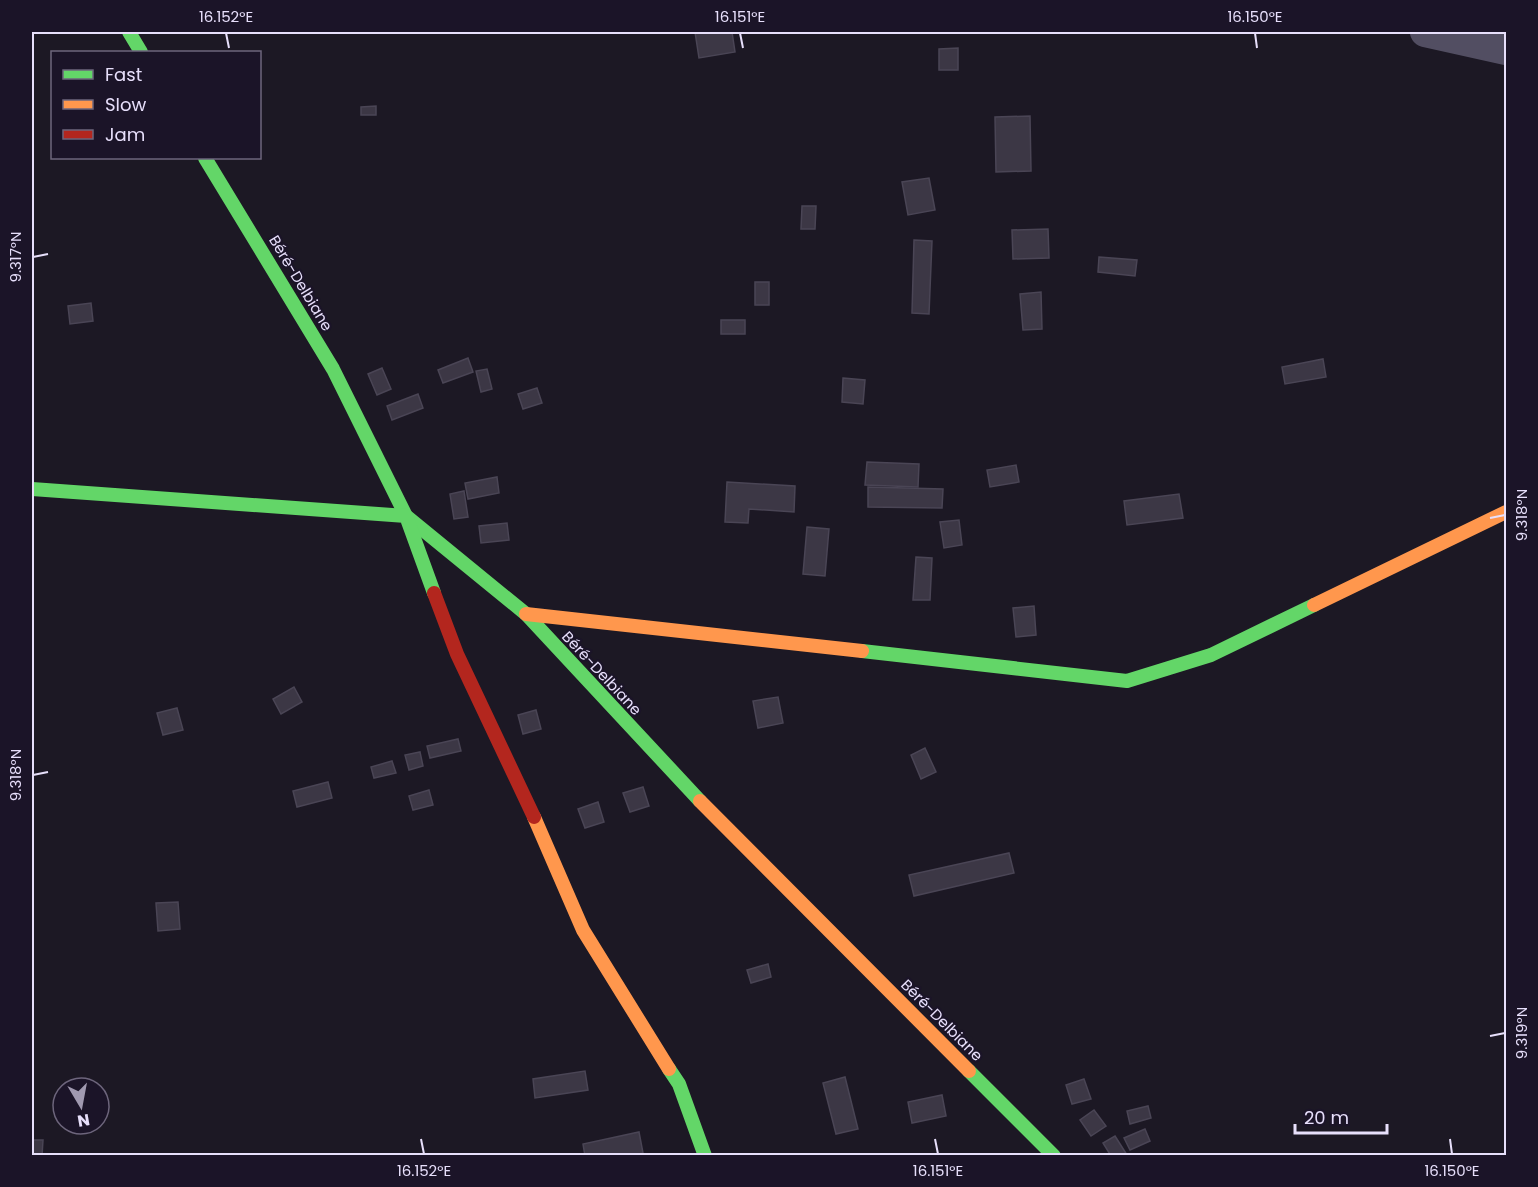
<svg xmlns="http://www.w3.org/2000/svg" width="1538" height="1187" font-family="Poppins,sans-serif">
	<style>
		.building { fill: #3c3745; stroke: #4a4555; stroke-width: 1.5 }
		.lines { fill: none; stroke-linecap: round; stroke-linejoin: round }
		.street { stroke: #524e62; stroke-width: 30 }
		.fast { stroke: #63d668; stroke-width: 14 }
		.slow { stroke: #ff974d; stroke-width: 14 }
		.jam { stroke: #b3261e; stroke-width: 14 }
		.ticks { fill: none; stroke: #e7dffb; stroke-width: 2 }
		.labels { text-anchor: middle; dominant-baseline: central; stroke-width: 4.5; stroke-linejoin: round; paint-order: stroke }
		.street-label { font-size: 15px; fill: #e7dffb; stroke: #1b1428 }
		.neatline { fill: none; stroke: #e7dffb; stroke-width: 2 }
		.ticks-label { font-size: 15px; text-anchor: middle; fill: #e7dffb }
	</style>
	<rect width="100%" height="100%" fill="#1c1824"/>
	<!-- building -->
	<g class="building">
		<path d="M695,32H732L735,52L699,58Z"/>
		<path d="M958,48V70H939V49Z"/>
		<path d="M376,106V115H361V107Z"/>
		<path d="M1030,116L1031,171L996,172L995,117Z"/>
		<path d="M929,178L935,210L908,215L902,182Z"/>
		<path d="M802,206H816L815,229H801Z"/>
		<path d="M1048,229L1049,258L1013,259L1012,230Z"/>
		<path d="M914,240L932,241L929,314L912,313Z"/>
		<path d="M1099,257L1137,260L1135,276L1098,272Z"/>
		<rect x="755" y="282" width="14" height="23"/>
		<path d="M1041,292L1042,329L1023,330L1020,294Z"/>
		<path d="M91,303L93,321L70,324L68,306Z"/>
		<rect x="721" y="320" width="24" height="14"/>
		<path d="M468,358L473,372L443,383L438,370Z"/>
		<path d="M1323,359L1326,377L1285,384L1282,367Z"/>
		<path d="M382,368L391,389L377,395L368,374Z"/>
		<path d="M487,369L492,389L481,392L476,371Z"/>
		<path d="M843,378L865,380L863,404L842,402Z"/>
		<path d="M537,388L542,403L523,409L518,394Z"/>
		<path d="M418,394L423,408L392,420L387,406Z"/>
		<path d="M867,462L919,464L918,487L865,485Z"/>
		<path d="M1016,465L1019,482L990,487L987,470Z"/>
		<path d="M497,477L499,493L468,499L465,483Z"/>
		<path d="M727,482L795,486L794,512L749,509L748,523L725,522Z"/>
		<path d="M868,487L943,489L942,508L868,507Z"/>
		<path d="M464,491L468,517L454,519L450,494Z"/>
		<path d="M1179,494L1183,518L1127,525L1124,501Z"/>
		<path d="M959,520L962,545L944,548L940,522Z"/>
		<path d="M507,523L509,540L481,543L479,526Z"/>
		<path d="M807,527L829,529L825,576L803,574Z"/>
		<path d="M916,557L932,558L930,600H913Z"/>
		<path d="M1034,606L1036,635L1016,637L1013,608Z"/>
		<path d="M294,687L302,702L281,714L273,699Z"/>
		<path d="M778,697L783,723L758,728L753,701Z"/>
		<path d="M177,708L183,730L163,735L157,713Z"/>
		<path d="M536,710L541,729L523,734L518,715Z"/>
		<path d="M458,739L461,751L430,758L427,746Z"/>
		<path d="M925,748L936,772L921,779L911,755Z"/>
		<path d="M420,752L423,766L409,770L405,755Z"/>
		<path d="M392,761L396,773L374,778L371,767Z"/>
		<path d="M328,782L332,798L297,807L293,791Z"/>
		<path d="M643,787L649,806L630,812L623,793Z"/>
		<path d="M429,790L433,805L413,810L409,796Z"/>
		<path d="M598,802L604,822L585,828L578,809Z"/>
		<path d="M1009,853L1014,873L914,896L909,875Z"/>
		<path d="M178,902L180,929L158,931L156,903Z"/>
		<path d="M768,964L771,977L751,983L747,970Z"/>
		<path d="M585,1071L588,1090L535,1098L533,1079Z"/>
		<path d="M845,1077L858,1129L836,1134L823,1083Z"/>
		<path d="M1084,1079L1091,1099L1072,1104L1066,1085Z"/>
		<path d="M942,1095L946,1116L912,1123L908,1102Z"/>
		<path d="M1148,1106L1151,1118L1130,1124L1127,1111Z"/>
		<path d="M1094,1110L1106,1126L1091,1136L1080,1120Z"/>
		<path d="M1145,1129L1150,1141L1130,1150L1124,1138Z"/>
		<path d="M639,1132L643,1153L629,1156H585L583,1144Z"/>
		<path d="M1115,1136L1127,1155L1126,1156H1111L1103,1143Z"/>
		<path d="M32,1140H43L42,1156H32Z"/>
	</g>
	<g class="lines">
		<!-- street -->
		<path class="street" d="M1425,32L1506,50"/>
		<!-- fast -->
		<g class="fast">
			<path d="M129,32L141,52"/>
			<path d="M205,158L333,369L406,516L526,614L700,801"/>
			<path d="M32,489L406,516L434,593"/>
			<path d="M862,651L1127,681L1211,655L1314,605"/>
			<path d="M669,1069L679,1084L705,1156"/>
			<path d="M969,1071L1054,1156"/>
		</g>
		<!-- slow -->
		<g class="slow">
			<path d="M1314,605L1506,512"/>
			<path d="M526,614L862,651"/>
			<path d="M700,801L969,1071"/>
			<path d="M534,817L583,930L669,1069"/>
		</g>
		<!-- jam -->
		<path class="jam" d="M434,593L457,654L534,817"/>
	</g>
	<!-- ticks -->
	<path class="ticks" d="M226,33L229,48M740,33L743,48M1255,33L1257,48M33,257L48,254M1490,518L1505,515M33,775L48,772M1490,1036L1505,1033M421,1139L424,1154M935,1139L938,1154M1450,1139L1452,1154"/>
	<g class="labels">
		<!-- street labels -->
		<g class="street-label">
			<text transform="translate(301 283) rotate(59)">Béré-Delbiane</text>
			<text transform="translate(602 673) rotate(47)">Béré-Delbiane</text>
			<text transform="translate(942 1020) rotate(45)">Béré-Delbiane</text>
		</g>
	</g>
	<!-- border -->
	<rect width="1538" height="1187" fill="none" stroke="#1b1428" stroke-width="66"/>
	<!-- legend -->
	<rect x="51" y="51" width="210" height="108" fill="#1b1428" stroke="#6d657c" stroke-width="1.5"/>
	<rect x="63" y="70" width="30" height="9" fill="#63d668" stroke="#6d657c" stroke-width="1.5"/>
	<text x="105" y="81" font-size="18" fill="#e7dffb">Fast</text>
	<rect x="63" y="100" width="30" height="9" fill="#ff974d" stroke="#6d657c" stroke-width="1.5"/>
	<text x="105" y="111" font-size="18" fill="#e7dffb">Slow</text>
	<rect x="63" y="130" width="30" height="9" fill="#b3261e" stroke="#6d657c" stroke-width="1.5"/>
	<text x="105" y="141" font-size="18" fill="#e7dffb">Jam</text>
	<!-- north arrow -->
	<g transform="translate(81 1106) rotate(170)"><circle r="28" fill="#1b1428" stroke="#6d657c" stroke-width="1.5"/>
	<path d="M0-4.5L10 22L0 15L-10 22Z" fill="#a099b0"/>
	<text y="-9" font-size="16" font-weight="bold" text-anchor="middle" fill="#e7dffb">N</text>
	</g>
	<!-- scale -->
	<path d="M1295 1124v9h92v-9" fill="none" stroke="#e7dffb" stroke-width="3"/>
	<text x="1304" y="1124" font-size="18" fill="#e7dffb" stroke="#1b1428" stroke-width="4.5" paint-order="stroke">20 m</text>
	<rect x="33" y="33" width="1472" height="1121" class="neatline"/>
	<g class="ticks-label">
		<text x="226" y="22">16.152°E</text>
		<text x="740" y="22">16.151°E</text>
		<text x="1255" y="22">16.150°E</text>
		<text transform="translate(16 257) rotate(-90)" y="5">9.317°N</text>
		<text transform="translate(1522 515) rotate(-90)" y="5">9.318°N</text>
		<text transform="translate(16 775) rotate(-90)" y="5">9.318°N</text>
		<text transform="translate(1522 1033) rotate(-90)" y="5">9.319°N</text>
		<text x="424" y="1176">16.152°E</text>
		<text x="938" y="1176">16.151°E</text>
		<text x="1452" y="1176">16.150°E</text>
	</g>
</svg>
